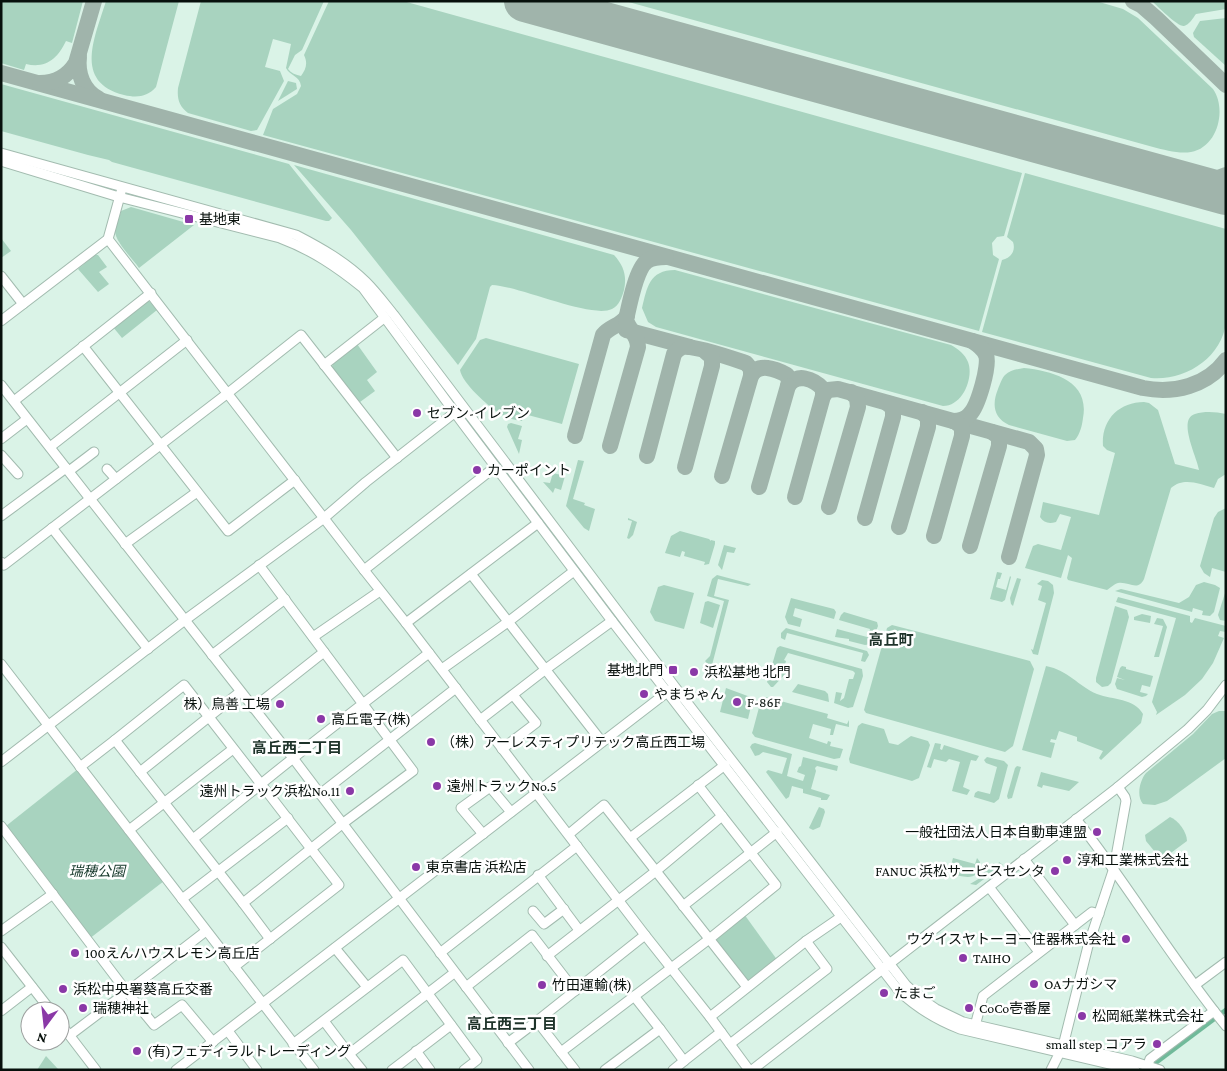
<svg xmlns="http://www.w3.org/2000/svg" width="1227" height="1071" font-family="'Crimson Pro','Noto Sans JP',serif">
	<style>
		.green { fill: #a8d3bf }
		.water { fill: #70ba9a }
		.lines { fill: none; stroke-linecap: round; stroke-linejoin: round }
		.taxiway { stroke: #a0b4ab; stroke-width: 16 }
		.runway { stroke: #a0b4ab; stroke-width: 42 }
		.minor-casing { stroke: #a2bbaf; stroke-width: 11 }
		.minor { stroke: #fff; stroke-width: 9 }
		.poi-dot { fill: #8a38a7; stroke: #fff; stroke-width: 2 }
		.labels { text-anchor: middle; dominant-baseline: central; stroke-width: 5; stroke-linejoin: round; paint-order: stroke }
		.poi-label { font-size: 14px; fill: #07100c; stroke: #fff; text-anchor: start }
		.park-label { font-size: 14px; font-style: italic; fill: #133628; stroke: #fff }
		.neighbourhood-label { font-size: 15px; font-weight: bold; fill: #1e332a; stroke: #fff }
	</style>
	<rect width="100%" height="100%" fill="#daf3e7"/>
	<!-- green -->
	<g class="green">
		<path d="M1,1H83L72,43L66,41C58,58 46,69 26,64L24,70L1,63Z"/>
		<path d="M106,1H179L156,87C147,97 137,98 124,95C73,82 95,37 106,1Z"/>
		<path d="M201,1H324L302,50L295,55L288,69C291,73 296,75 301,76C306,69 308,63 304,55L329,1H403L1022,173L1004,236L997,237L992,243L993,255L999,259L979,331L263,135L273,109L297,94L301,86C300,76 290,76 286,68L291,44L273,39L265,67L280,71L284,81L257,130L251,131L188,113C179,106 177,99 178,88Z"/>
		<path d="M625,1H1096L1123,9L1138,18L1213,89C1227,109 1218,147 1191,152C1179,154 1165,150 1153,147Z"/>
		<path d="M1152,1H1226V9L1196,14C1193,18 1189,25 1184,26C1178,27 1157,6 1152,1Z"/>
		<path d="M1226,18V66L1194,37L1193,33L1200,21Z"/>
		<path d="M288,81L296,83L297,89L278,101Z"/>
		<path d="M1,84L289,164L332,218L329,221H326L112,162L109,160L88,155L1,131Z"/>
		<path d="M294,165L614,255C624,266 627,276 624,290C622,297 619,306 612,309C591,319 519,286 492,285L490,287L476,339L458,365L351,230Z"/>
		<path d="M1025,173L1226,229C1226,250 1226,270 1226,291C1226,301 1227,312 1226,322C1222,358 1185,381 1151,378L982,332L1002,260C1011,258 1016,251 1013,242L1007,237Z"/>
		<path d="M131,207L194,225L139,268C133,259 114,241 115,230C116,224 120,217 121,211Z"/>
		<path d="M1,238L11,251L1,258Z"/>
		<path d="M95,255H98L107,267L99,272L109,284L98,292L78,269Z"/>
		<path d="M675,270L951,345C958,349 965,354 968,362C974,377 963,406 943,406L656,327L648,322L642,308C647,288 649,270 675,270Z"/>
		<path d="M149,301L157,310L122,338L113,327L145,302Z"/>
		<path d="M486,338L579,364L562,424L524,414L522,421C514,420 506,418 499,413C488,406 462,383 460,370L480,340Z"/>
		<path d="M357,344L377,372L367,380L375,391L360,402L332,368L333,362Z"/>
		<path d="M1024,368C1053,371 1090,381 1083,418C1082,426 1080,434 1075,440L1067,441L1009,425C993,417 992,404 998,389C1000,384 1002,378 1005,375C1010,370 1018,369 1024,368Z"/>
		<path d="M1144,402L1149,403L1158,410L1175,464L1199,470C1197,457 1177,419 1195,414C1205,411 1216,412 1226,414V474L1218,479L1214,488C1199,484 1184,477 1171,488L1144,579C1138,592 1128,581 1118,583C1114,584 1110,588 1107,590L1068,580L1067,578L1072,558L1068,555L1061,578L1025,568L1033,546L1038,544L1061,550L1071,517L1060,514L1056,522C1049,524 1044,523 1040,517L1043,502L1099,515L1115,453L1107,450L1103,446C1101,420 1119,402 1144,402Z"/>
		<path d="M511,423L522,426L518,439L522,440L519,454L507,427L508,424Z"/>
		<path d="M578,460L584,461L573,499L585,503L584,505L595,509L589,531L584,528L566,506Z"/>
		<path d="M553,473L565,476L561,490L555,488L553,493L543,482L550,483Z"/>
		<path d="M1226,508V572L1212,568L1210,577L1204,573L1200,566L1214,518L1218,512Z"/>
		<path d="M628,518L637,522L633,535L629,539L627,538L632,521L628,520Z"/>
		<path d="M680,531L709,539L711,541V540L715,541V544L709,564L704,565L705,562L684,556L685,552L682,551L680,557L665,553L671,536Z"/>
		<path d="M724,545L736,548L734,553L727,552L722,570L718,565Z"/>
		<path d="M997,572L1002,573L1000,579H998L996,587L1006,590L1010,576L1011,577L1005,600L1002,602L990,599Z"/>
		<path d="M717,575L751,584L748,586L718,579L714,596L729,600L712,665L725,669L728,672L711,668L705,661L710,656L724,601L707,596L712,579Z"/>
		<path d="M1017,578L1021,579L1013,606L1011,604L1010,598Z"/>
		<path d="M1042,580L1048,581L1053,585L1054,593L1038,655L1033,654L1031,649L1033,650L1046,603L1038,600L1042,586L1037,584Z"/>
		<path d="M1204,582L1215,585L1220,588L1214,612L1210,616L1202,615L1203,611L1193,608L1192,612L1115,591L1121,589L1179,603L1189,597L1196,585Z"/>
		<path d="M664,585L694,593L684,629L655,621L650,612L658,587Z"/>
		<path d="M1226,590V621L1220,620L1218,615Z"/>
		<path d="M1118,597L1190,616V622L1192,623L1195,618L1226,626V632L1220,631L1218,636L1224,638L1213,663L1202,679L1185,695L1156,715L1157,712L1152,702L1176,618L1116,602Z"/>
		<path d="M791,598L834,609L836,612L834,619L795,608L793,616L802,619L800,627L788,624L785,617Z"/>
		<path d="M708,601L720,605L713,628L700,623L705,602Z"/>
		<path d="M1115,606L1127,610L1129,617L1111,683L1108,686L1102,687L1096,682V678Z"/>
		<path d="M844,612L877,622L878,626L871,644L865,645L849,641V639L835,637L837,629L871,638L872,633L869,632L870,629L839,620L841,615Z"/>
		<path d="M1142,614L1151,616L1150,623L1134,620V617Z"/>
		<path d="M1157,618L1163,619L1167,627L1159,657H1154L1163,626L1154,624Z"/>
		<path d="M892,625L1030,661L1034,669L1013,746L1005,752L866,713L864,710L887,628Z"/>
		<path d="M786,628L867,651L869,655L865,662L861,661L863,653L787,633L785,640L781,638V633Z"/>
		<path d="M780,646L862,669L863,676L853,707L848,708L834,703L836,692L842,693L840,701L844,698L849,679H853L855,673L853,671L788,653L784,660L786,661L784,668L789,669L788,671L773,687H771L767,682L777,648Z"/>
		<path d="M1046,666C1068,670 1078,686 1097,694C1113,700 1134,698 1143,714L1141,723L1101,760L1099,758L1103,751L1077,741V737L1059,731L1056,740L1051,739L1050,742L1055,743L1051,758L1022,750Z"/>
		<path d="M1122,666L1126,667V669L1153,676L1150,687L1142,685L1140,692L1148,694L1146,696L1142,697L1117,689L1115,684L1117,678L1125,680L1117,677L1120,668Z"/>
		<path d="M798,684L825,691L828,694L829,702L792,692Z"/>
		<path d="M726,688L753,698L748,719L720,712Z"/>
		<path d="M766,697L828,714L827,718L847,724L849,720V727L836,724L833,735H830L831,729L813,724L809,738L827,744L828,741L831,742L830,746L843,749L840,758L834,759L755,737L752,733L753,730L761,700Z"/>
		<path d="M1219,711H1226V758L1167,801L1155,805L1143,804C1136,796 1140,780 1146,773L1193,734L1212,714Z"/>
		<path d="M862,723L884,729L889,743L898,745L911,736L928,741L930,745L919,778L912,781L850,763L849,759L858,726Z"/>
		<path d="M755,743L792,754L787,776L803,781L805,775L797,772L799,767L801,766L803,757L838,766L837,771L817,766L815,768L816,771L811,789L830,795L827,800H821V798L803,793V789L792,786L789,797L786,799L766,772L768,770L782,774L787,758L763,752L759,755L755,756L750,747L752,744Z"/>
		<path d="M935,743L941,744L940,749L942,750L944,745L979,756L976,761L971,760L963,787L970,790L967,795L952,791L960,762L949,759L946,762L934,759L931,768L927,767Z"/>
		<path d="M987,757L1004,761L1008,765L999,799L994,803L974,797L975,793L978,791L990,794L997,767L986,763L984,760Z"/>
		<path d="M1017,766L1021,767L1012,798L1008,799L1007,796L1015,768Z"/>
		<path d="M78,769L164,881L89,939L6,826Z"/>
		<path d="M1041,772L1079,782L1069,791L1043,785L1042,788L1037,786Z"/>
		<path d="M819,807L824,809L825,812L820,827L813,830L809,828C810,826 818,809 819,807Z"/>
		<path d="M1170,817C1178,820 1187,832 1187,841L1164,858H1160L1146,841L1145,835Z"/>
		<path d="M953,858L975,864L977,858L980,862C980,883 963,877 949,873Z"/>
		<path d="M999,862L1003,865L976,885L970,884L980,878L986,869L991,870L993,863L998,865Z"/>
		<path d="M744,914L778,961L747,985L712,940Z"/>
		<path d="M46,1056L58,1069L37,1070Z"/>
	</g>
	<!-- water -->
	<path class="water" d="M1226,1007V1013L1150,1070H1142Z"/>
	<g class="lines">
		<!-- taxiway -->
		<g class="taxiway">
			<path d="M1133,1L1141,5L1156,18L1226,85"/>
			<path d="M79,57C77,73 83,91 99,99"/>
			<path d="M1,73L1143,388C1174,394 1207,386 1226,360"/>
			<path d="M40,83C55,83 68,76 76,63L94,1"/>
			<path d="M1186,183H1205L1226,175"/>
			<path d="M1213,191L1226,200"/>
			<path d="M626,330L690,347"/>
			<path d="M953,421L1029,442L1036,449L1037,455L1009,557"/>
			<path d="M575,436L603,335C610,326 621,326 627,316"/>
			<path d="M610,446L638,347C638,335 629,330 626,320C629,306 636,269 647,261C653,257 659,257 666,257"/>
			<path d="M647,456L674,354C677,350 679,348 683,347C694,345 734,359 746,363L751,369V376C758,362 776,369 787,375L789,381L788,386C796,372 814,379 823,389V396L828,390L838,389L953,421C959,421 966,419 970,414C978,406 990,365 986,355C983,348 978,345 972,341"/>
			<path d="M685,467L712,366V357L706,352"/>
			<path d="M722,476L751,376"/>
			<path d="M759,487L788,386"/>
			<path d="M795,497L823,396"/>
			<path d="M829,507L858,407L857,398L851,392"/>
			<path d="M865,518L893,417V408L887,403"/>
			<path d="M899,527L928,427V418L922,412"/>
			<path d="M934,536L962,436V427L956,422"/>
			<path d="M970,546L999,446V437L992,432"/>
		</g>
		<!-- runway -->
		<path class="runway" d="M525,1L1226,194"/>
		<!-- minor casing -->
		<g class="minor-casing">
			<g id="minor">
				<path d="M1,153L296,235C321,248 346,262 366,282C376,292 385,304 394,315L675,687L906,985L920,998L936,1009L963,1022L1132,1061L1160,1070"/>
				<path d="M1,161L119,197L280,238C312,250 337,267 363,288L464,425L612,621L899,991C917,1008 937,1020 960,1029L1135,1070"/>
				<path d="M108,239L364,570L406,623L645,935L710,1017L749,1070"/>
				<path d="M1,276L23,304"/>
				<path d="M1,321L108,239L121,192"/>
				<path d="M83,346L228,531L295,480"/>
				<path d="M324,365L384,318"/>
				<path d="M1,385L293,758L529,1070"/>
				<path d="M14,401L151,293"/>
				<path d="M1,439L27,419"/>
				<path d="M50,447L187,340"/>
				<path d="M1,455L18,474"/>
				<path d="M107,469L116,479"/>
				<path d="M69,471L94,452"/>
				<path d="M1,516L66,468"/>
				<path d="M52,528L148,649"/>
				<path d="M125,544L197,492"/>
				<path d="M1,562L4,565L228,393L301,335L397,458"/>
				<path d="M259,565L413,771L342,824L243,903L115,740L184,685L261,784C316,739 373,696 429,653"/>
				<path d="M364,570L495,467"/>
				<path d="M471,574L602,742"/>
				<path d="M406,623L538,523"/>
				<path d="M313,637L380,591"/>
				<path d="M212,655L285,599"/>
				<path d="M1,664L314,1070"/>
				<path d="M442,669L508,622L574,571"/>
				<path d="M253,708L324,652"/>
				<path d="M480,720L546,669L612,621"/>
				<path d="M502,749L536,723L513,695"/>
				<path d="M1,762L185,620L324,518L366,482L458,410"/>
				<path d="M80,767L115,740"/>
				<path d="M140,772L240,692"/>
				<path d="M698,785L722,816"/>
				<path d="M320,794L456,688"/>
				<path d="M1076,819C1129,886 1172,960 1226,1026"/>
				<path d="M1,826L127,992L206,931"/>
				<path d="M129,830L233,749"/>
				<path d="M483,834L461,808L490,787L511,812"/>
				<path d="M569,834L604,805L747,987"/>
				<path d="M630,838L725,765"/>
				<path d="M193,839L261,784L339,885L234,967"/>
				<path d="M1024,859L1075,925"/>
				<path d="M538,875L579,930"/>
				<path d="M989,887L1039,952"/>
				<path d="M182,899L288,818"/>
				<path d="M243,903L270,939"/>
				<path d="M683,906L777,832"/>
				<path d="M533,911L544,924L564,909"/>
				<path d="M1,931L53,894"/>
				<path d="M1,947L51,1011"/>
				<path d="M335,948L367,987"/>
				<path d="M440,953L577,846"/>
				<path d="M547,956L656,871L722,816L776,885L708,940L561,1052"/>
				<path d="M1195,985L1226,962"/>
				<path d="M466,987L532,935L575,991"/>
				<path d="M634,996L660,1029"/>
				<path d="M1,1011L32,987"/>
				<path d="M710,1017L806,941L841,917"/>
				<path d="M324,1021L349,1054"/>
				<path d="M537,1021L645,935"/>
				<path d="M60,1023L96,1070"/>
				<path d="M975,1026L983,996L1092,912L1099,914"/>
				<path d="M228,1031L257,1070"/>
				<path d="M70,1035L127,992L154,1025L182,1005L213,1042"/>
				<path d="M508,1043L537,1021L575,1070"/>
				<path d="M293,1044L403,960L477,1060L464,1070"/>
				<path d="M730,1044L827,969L806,941"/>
				<path d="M416,1051L430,1070"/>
				<path d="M1148,1065L1150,1059L1214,1011"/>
				<path d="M176,1070L670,690"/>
				<path d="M362,1070L349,1054L454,973"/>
				<path d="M392,1070L451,1025"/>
				<path d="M605,1070L660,1029L684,1061L721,1032"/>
				<path d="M673,1070L684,1061"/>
				<path d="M752,1070L1118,787L1188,729L1207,710L1226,685"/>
				<path d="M1051,1070L1063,1046L1088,946L1114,868L1126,801L1125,797L1118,787"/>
			</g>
		</g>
		<!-- minor -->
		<use href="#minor" class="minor"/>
	</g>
	<!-- markers -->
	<g class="poi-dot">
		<rect x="184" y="214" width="10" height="10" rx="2.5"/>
		<circle cx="417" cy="413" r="5"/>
		<circle cx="477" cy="470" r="5"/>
		<rect x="668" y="665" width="10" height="10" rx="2.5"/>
		<circle cx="694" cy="672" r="5"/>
		<circle cx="644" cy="694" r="5"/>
		<circle cx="737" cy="702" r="5"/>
		<circle cx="280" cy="704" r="5"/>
		<circle cx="321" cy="719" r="5"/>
		<circle cx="431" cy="742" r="5"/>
		<circle cx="437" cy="786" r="5"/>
		<circle cx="350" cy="791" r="5"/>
		<circle cx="1097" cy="832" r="5"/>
		<circle cx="1067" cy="860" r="5"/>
		<circle cx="416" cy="867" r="5"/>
		<circle cx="1055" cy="871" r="5"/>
		<circle cx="1126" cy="939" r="5"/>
		<circle cx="75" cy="953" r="5"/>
		<circle cx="963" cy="958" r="5"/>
		<circle cx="1034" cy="984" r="5"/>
		<circle cx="542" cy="985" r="5"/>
		<circle cx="63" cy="989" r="5"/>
		<circle cx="884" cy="993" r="5"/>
		<circle cx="83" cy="1008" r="5"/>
		<circle cx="969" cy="1008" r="5"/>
		<circle cx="1082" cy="1016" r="5"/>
		<circle cx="1157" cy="1044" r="5"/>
		<circle cx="137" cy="1051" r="5"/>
	</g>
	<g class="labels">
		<!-- poi labels -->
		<g class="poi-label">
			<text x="199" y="219">基地東</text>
			<text x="427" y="413">セブン-イレブン</text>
			<text x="487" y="470">カーポイント</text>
			<text x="663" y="670" text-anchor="end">基地北門</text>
			<text x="704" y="672">浜松基地 北門</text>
			<text x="654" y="694">やまちゃん</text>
			<text x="747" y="702">F-86F</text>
			<text x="270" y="704" text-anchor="end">株）鳥善 工場</text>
			<text x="331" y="719">高丘電子(株)</text>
			<text x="441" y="742">（株）アーレスティプリテック高丘西工場</text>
			<text x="447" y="786">遠州トラックNo.5</text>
			<text x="340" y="791" text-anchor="end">遠州トラック浜松No.11</text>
			<text x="1087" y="832" text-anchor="end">一般社団法人日本自動車連盟</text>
			<text x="1077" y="860">淳和工業株式会社</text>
			<text x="426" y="867">東京書店 浜松店</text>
			<text x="1045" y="871" text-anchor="end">FANUC 浜松サービスセンタ</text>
			<text x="1116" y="939" text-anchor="end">ウグイスヤトーヨー住器株式会社</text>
			<text x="85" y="953">100えんハウスレモン高丘店</text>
			<text x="973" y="958">TAIHO</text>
			<text x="1044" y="984">OAナガシマ</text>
			<text x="552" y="985">竹田運輸(株)</text>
			<text x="73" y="989">浜松中央署葵高丘交番</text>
			<text x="894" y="993">たまご</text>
			<text x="93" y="1008">瑞穂神社</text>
			<text x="979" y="1008">CoCo壱番屋</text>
			<text x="1092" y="1016">松岡紙業株式会社</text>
			<text x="1147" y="1044" text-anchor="end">small step コアラ</text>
			<text x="147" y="1051">(有)フェディラルトレーディング</text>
		</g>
		<!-- park labels -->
		<g class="park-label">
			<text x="97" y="871">瑞穂公園</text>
		</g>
		<!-- neighbourhood labels -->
		<g class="neighbourhood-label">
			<text x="891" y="640">高丘町</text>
			<text x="297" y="748">高丘西二丁目</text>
			<text x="512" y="1024">高丘西三丁目</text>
		</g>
	</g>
	<!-- border -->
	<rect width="1227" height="1071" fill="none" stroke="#07100c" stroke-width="5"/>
	<!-- north arrow -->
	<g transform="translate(45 1026) rotate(195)"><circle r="24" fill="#ffffff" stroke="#9c9f9e"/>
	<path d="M0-4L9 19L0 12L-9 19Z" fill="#8a38a7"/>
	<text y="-8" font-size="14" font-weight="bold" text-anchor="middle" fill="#07100c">N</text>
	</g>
</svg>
